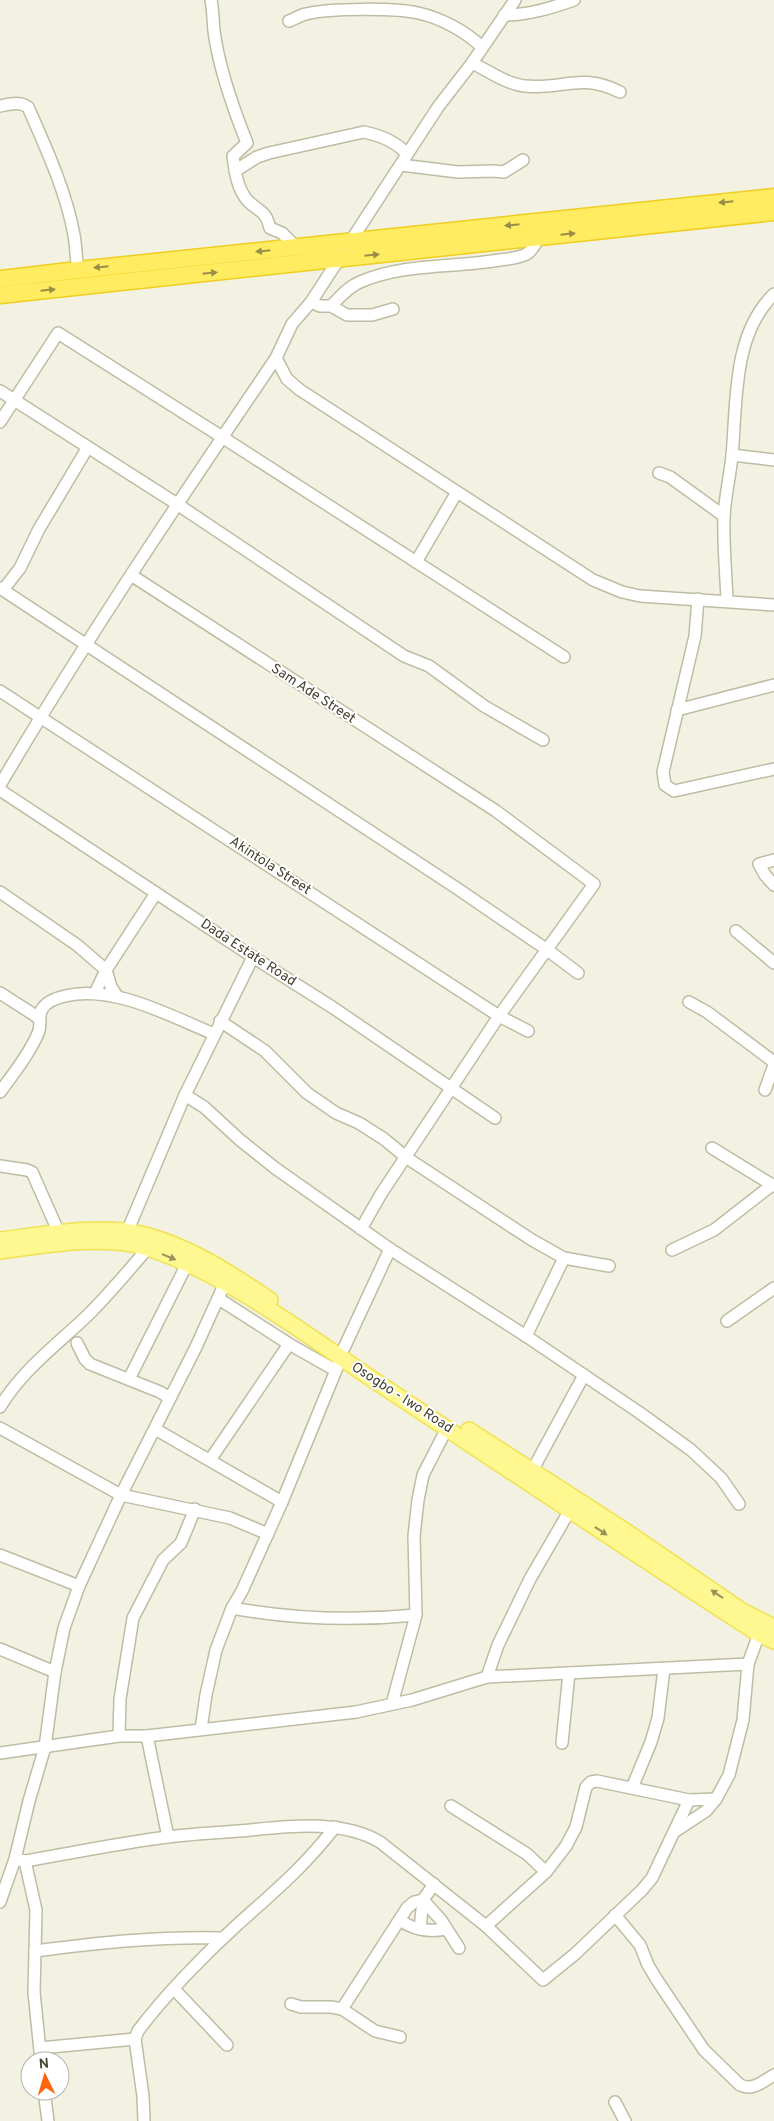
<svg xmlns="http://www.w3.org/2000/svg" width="774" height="2121" font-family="Overpass,sans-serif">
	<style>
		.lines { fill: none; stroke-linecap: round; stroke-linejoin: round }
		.minor-casing { stroke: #bfbca4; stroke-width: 14 }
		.major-casing { stroke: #f0e252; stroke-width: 18 }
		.highway-casing { stroke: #eece21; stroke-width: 19 }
		.minor { stroke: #fff; stroke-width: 11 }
		.major { stroke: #fff78f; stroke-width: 15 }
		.highway { stroke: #ffec61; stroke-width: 16 }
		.oneway { fill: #998e47 }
		.oneway2 { fill: #99935c }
		.labels { text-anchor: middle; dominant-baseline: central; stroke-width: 4; stroke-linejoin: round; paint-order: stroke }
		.street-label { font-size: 14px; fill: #454232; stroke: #fff }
	</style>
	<rect width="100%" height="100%" fill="#f3f2e2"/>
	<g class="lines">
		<!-- minor casing -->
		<g class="minor-casing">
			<g id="minor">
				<path d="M211,0C213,10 213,21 214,31C219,69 233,108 247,143L233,156C235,171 237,189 248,201C260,213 265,209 270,228L282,233L297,248"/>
				<path d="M504,15C529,15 551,8 574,0"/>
				<path d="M289,21C295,19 300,15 306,14C330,8 395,8 418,13C441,18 465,31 482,47"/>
				<path d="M472,63C489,71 506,84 525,86C564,90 579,72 620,92"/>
				<path d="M0,106C10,104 19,101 28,107C46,148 66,191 74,235C76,246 76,258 78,270"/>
				<path d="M401,165L458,172L493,171L504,172L523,160"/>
				<path d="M235,171L257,157L269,153L364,132C379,135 396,142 407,154"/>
				<path d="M311,302L320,306H331L347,315H372L393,309"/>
				<path d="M331,306C340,297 348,287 360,282C403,263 454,268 499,260C508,259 521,258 528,253C533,249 536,243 539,237"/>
				<path d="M276,358L287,379L300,390L593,580L622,592L640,596L774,605"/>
				<path d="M0,391L177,504L404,656L429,666L484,706L543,740"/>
				<path d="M0,422L58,333L222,437L564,657"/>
				<path d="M732,455L774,460"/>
				<path d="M659,473L670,477L724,516"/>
				<path d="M416,562L457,492"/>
				<path d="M131,575L496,811L594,884L499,1016L381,1194L361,1229"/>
				<path d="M0,588L455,887L546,949L578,973"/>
				<path d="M3,590L20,568L39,529L88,447"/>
				<path d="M698,599L695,636L663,772L665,785L674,791L774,769"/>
				<path d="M727,600C726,573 723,544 724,517C725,496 730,476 732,456C737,402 732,335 774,294"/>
				<path d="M0,691L499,1016L528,1031"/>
				<path d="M677,710L774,685"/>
				<path d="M0,785C86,639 181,498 276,358L292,324L311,302L438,107L472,63L515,0"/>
				<path d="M0,790L253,957L332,1007L495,1118"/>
				<path d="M774,860L759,864L765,875L774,885"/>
				<path d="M0,892L77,945L106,970L111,987L117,996"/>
				<path d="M736,931L774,963"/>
				<path d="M0,993L39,1018"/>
				<path d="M95,993L106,970L156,893"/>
				<path d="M689,1002L707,1012L774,1062"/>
				<path d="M220,1021L265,1051L307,1093L336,1113L359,1123L384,1139L407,1158L532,1240L564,1258L609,1266"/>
				<path d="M765,1090L774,1065"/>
				<path d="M0,1092C14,1073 30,1053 39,1031C41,1024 38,1016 42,1009C47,1001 56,998 65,996C113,984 170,1016 214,1034"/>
				<path d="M185,1095L204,1107L240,1140L275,1168L390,1249L526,1336L640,1413L691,1450L721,1478L739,1504"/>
				<path d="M712,1148L774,1186"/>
				<path d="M0,1166L27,1170L32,1172L59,1233"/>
				<path d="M127,1232L185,1095L253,957"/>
				<path d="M672,1250L714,1230L772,1185"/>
				<path d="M219,1299L289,1344L335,1370"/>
				<path d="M727,1321L774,1288"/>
				<path d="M526,1336L564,1258"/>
				<path d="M77,1343L85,1359L90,1364L160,1392L170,1398"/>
				<path d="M344,1348L390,1249"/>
				<path d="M129,1379L187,1264"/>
				<path d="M0,1407C23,1369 58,1344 89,1314C110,1293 129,1270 148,1248"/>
				<path d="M0,1428L121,1495L230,1518L268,1534"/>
				<path d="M155,1429L282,1502"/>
				<path d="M210,1460L289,1344"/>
				<path d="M532,1471L584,1375"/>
				<path d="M0,1555L79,1586"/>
				<path d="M232,1608C293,1619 355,1621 416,1615"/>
				<path d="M0,1649L55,1672"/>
				<path d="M487,1677L498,1645L530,1579L570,1510"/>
				<path d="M392,1704L416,1615L414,1536L418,1500L423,1475L447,1428"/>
				<path d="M201,1729L206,1695L216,1650L232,1608L242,1591L282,1502L341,1358"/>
				<path d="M119,1736L120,1699L133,1618L163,1560L181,1543L195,1509"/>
				<path d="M147,1736L168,1837"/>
				<path d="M562,1743L569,1673"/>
				<path d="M0,1753L119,1736H147L356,1712L412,1700L487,1677L748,1664"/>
				<path d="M632,1788L651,1742L658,1718L664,1669"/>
				<path d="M451,1806L527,1854L546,1872"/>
				<path d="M674,1832L706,1811L716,1799L729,1775L743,1720L748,1664L759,1634"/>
				<path d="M15,1859L25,1861C72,1853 120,1843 167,1837C191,1834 215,1833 239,1831C285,1827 339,1818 380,1842L486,1926L543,1980L575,1954L642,1890L652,1878L689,1800"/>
				<path d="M25,1861L36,1910L34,1992L41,2061"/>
				<path d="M423,1900L441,1920L459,1948"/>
				<path d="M0,1902L15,1859L29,1801L45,1747L55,1672L64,1628L79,1586L121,1495L196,1347L225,1283"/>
				<path d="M615,1915L640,1945L648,1965L657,1980L704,2050L740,2085C753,2091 762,2082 774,2075"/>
				<path d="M400,1920C413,1930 430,1932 446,1929"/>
				<path d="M486,1926L546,1872L566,1846L576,1827L586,1787L591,1782L597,1781L689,1800L716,1799"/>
				<path d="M420,1929L423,1900L434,1884"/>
				<path d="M35,1951C97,1943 160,1936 223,1938"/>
				<path d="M174,1989L227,2045"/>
				<path d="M291,2004L301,2007H331L342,2009L375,2031L400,2037"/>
				<path d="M342,2009L407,1908L414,1902L423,1900"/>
				<path d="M40,2048L135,2039"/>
				<path d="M44,2091L48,2121"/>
				<path d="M615,2102L625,2121"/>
				<path d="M144,2121L143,2096L135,2039L138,2031C164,1996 205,1954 237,1925C274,1892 304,1867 335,1827"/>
			</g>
		</g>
		<!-- major casing -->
		<g class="major-casing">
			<g id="major">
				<path d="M0,1240C42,1235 100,1224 141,1234C188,1245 230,1273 270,1300"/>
				<path d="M0,1251C45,1245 105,1234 148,1248C229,1275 308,1336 378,1383C505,1467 631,1552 759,1634L774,1641"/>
				<path d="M469,1430L624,1530L742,1611L774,1627"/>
			</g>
		</g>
		<!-- highway casing -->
		<g class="highway-casing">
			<g id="highway">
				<path d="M0,279L78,270L774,197"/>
				<path d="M0,295L774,212"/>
			</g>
		</g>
		<!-- minor -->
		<use href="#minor" class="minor"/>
		<!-- major -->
		<use href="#major" class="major"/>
		<!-- highway -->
		<use href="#highway" class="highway"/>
	</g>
	<!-- one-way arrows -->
	<defs><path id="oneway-solid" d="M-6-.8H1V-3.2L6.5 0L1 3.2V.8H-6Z" transform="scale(1.25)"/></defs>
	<g class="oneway">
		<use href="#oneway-solid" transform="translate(726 202) rotate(174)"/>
		<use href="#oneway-solid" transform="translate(512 225) rotate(174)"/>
		<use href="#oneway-solid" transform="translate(568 234) rotate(-6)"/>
		<use href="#oneway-solid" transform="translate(263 251) rotate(174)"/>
		<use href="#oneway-solid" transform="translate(372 255) rotate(-6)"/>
		<use href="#oneway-solid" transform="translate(101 267) rotate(174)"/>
		<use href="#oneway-solid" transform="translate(210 273) rotate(-6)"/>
		<use href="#oneway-solid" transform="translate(48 290) rotate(-6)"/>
	</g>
	<g class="oneway2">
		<use href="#oneway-solid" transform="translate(169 1257) rotate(22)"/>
		<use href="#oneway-solid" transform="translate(601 1531) rotate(34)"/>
		<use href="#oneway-solid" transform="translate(717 1594) rotate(-146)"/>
	</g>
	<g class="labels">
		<!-- street labels -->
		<g class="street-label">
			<text transform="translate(313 694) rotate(33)">Sam Ade Street</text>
			<text transform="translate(270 866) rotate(33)">Akintola Street</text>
			<text transform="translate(248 953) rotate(33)">Dada Estate Road</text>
			<text transform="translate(402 1398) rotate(33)">Osogbo - Iwo Road</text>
		</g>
	</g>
	<!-- north arrow -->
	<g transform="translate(45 2076) rotate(355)"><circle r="24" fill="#ffffff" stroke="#b5b3ad"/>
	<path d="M0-4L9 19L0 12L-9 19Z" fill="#ff650d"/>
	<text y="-8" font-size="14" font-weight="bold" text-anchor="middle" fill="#454232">N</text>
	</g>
</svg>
